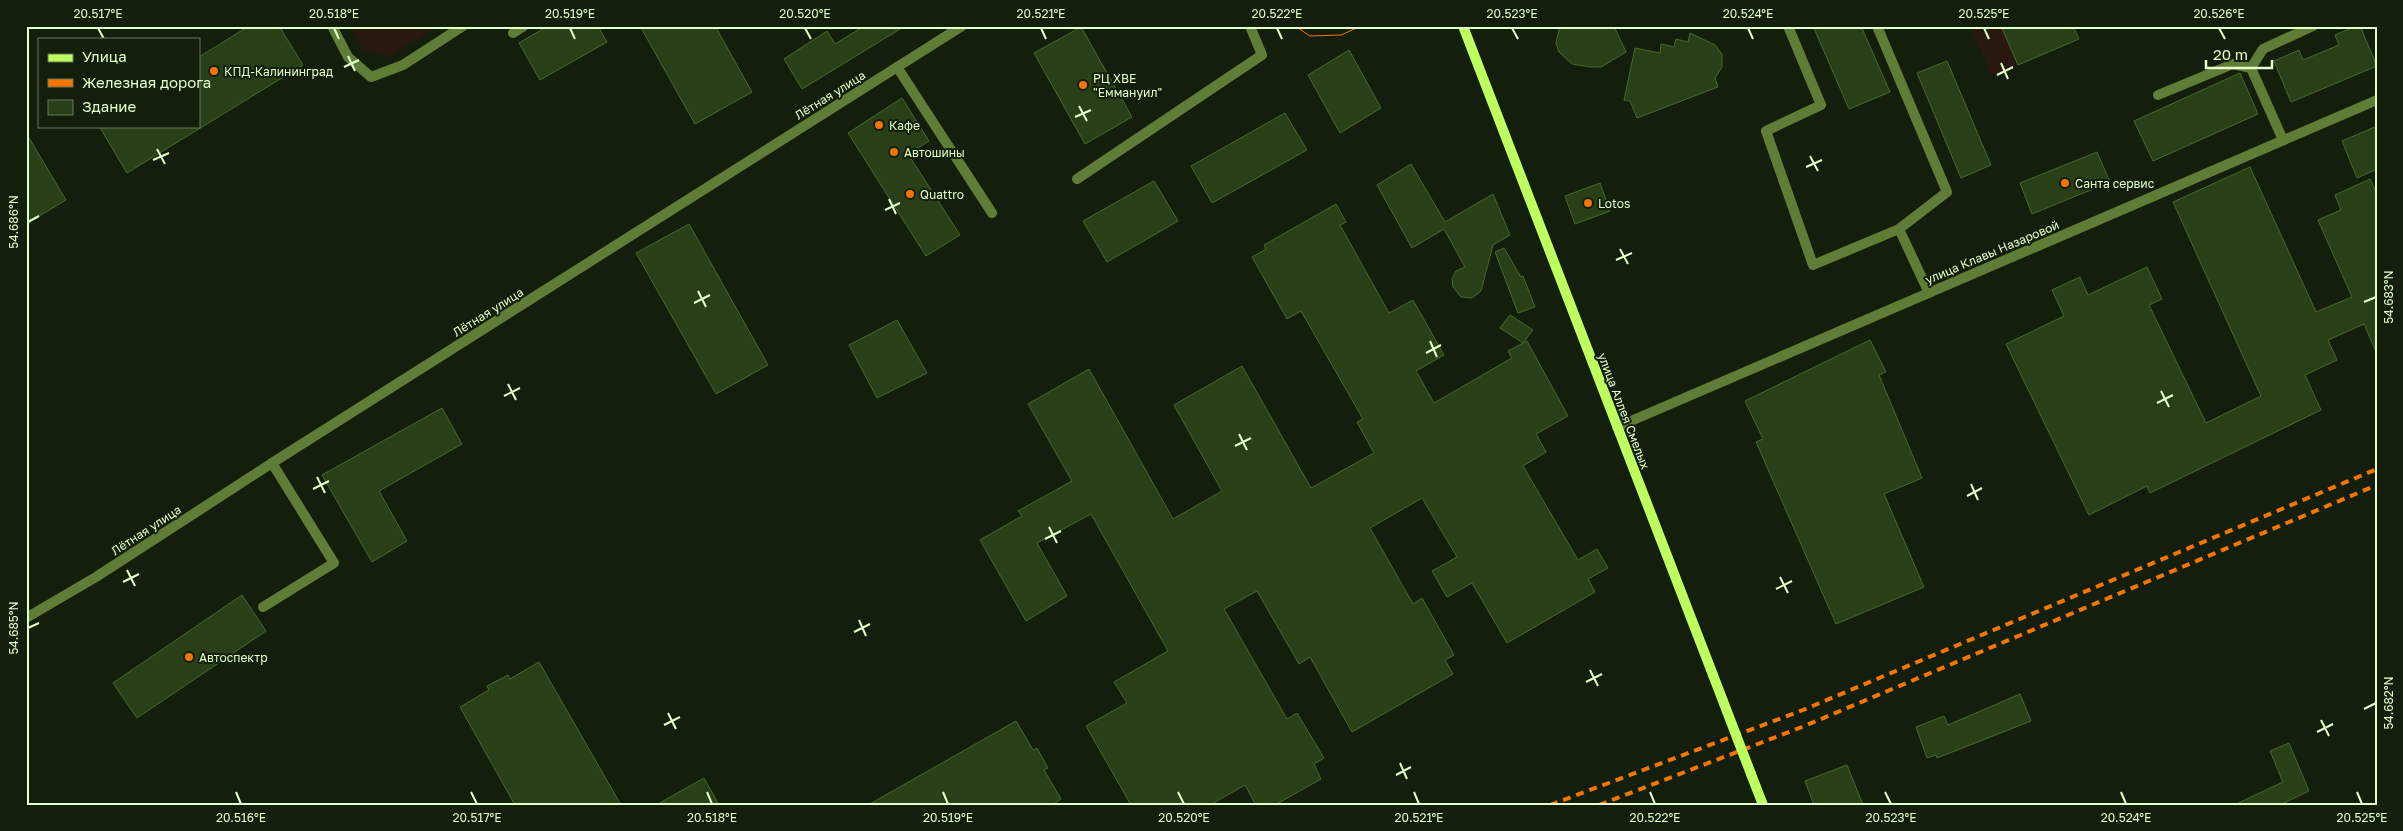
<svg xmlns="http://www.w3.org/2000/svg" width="2403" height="831" font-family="'Golos Text',sans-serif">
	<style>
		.green { fill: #28180f }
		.building { fill: #283f18; stroke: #456b2a }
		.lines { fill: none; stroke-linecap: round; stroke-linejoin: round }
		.service { stroke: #607d37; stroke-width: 10 }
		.minor { stroke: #607d37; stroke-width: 10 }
		.secondary { stroke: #beff60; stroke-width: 10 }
		.tram { stroke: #f47500; stroke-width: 1 }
		.rail { stroke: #f47500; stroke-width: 4; stroke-dasharray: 8 6; stroke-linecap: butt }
		.secondary-bridge { stroke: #beff60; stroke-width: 10 }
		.ticks { fill: none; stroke: #e4ffc9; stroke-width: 2 }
		.poi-dot { fill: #f47500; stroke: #141e0c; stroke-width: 2 }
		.labels { text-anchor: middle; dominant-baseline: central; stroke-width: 4; stroke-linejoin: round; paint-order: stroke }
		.poi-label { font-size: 12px; fill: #e4ffc9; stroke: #141e0c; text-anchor: start }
		.street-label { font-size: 12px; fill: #e4ffc9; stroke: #141e0c }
		.neatline { fill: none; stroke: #e4ffc9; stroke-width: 2 }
		.ticks-label { font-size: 12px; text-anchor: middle; fill: #e4ffc9 }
	</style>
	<rect width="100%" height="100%" fill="#141e0c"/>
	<!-- green -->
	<g class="green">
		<path d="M351,26H438L390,56L362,50Z"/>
		<path d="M1970,26H2001L2018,65L1992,76Z"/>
	</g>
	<!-- building -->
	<g class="building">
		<path d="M249,26H279L303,65L127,173L99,126H199V57Z"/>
		<path d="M548,26H598L607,42L540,80L519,43Z"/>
		<path d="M640,26H715L752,92L695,124Z"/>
		<path d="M864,26H905L802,89L784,59L827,31L835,44Z"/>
		<path d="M1560,26H1614L1626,52L1601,67H1590L1572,64L1559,52L1556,43Z"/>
		<path d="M1813,26H1861L1890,92L1849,109Z"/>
		<path d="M2001,26H2073L2079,39L2018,65Z"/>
		<path d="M2356,26H2360L2377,66L2291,102L2274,61L2299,50L2303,60L2339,45L2335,35Z"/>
		<path d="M1081,27L1132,117L1085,144L1034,53Z"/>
		<path d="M1690,33L1715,45L1722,54V67L1715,78L1718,87L1637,118L1630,101L1624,100L1635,48L1660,53L1661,44L1674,47L1676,39L1688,42Z"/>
		<path d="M1349,50L1381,108L1340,133L1308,75Z"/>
		<path d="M1947,61L1991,165L1961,178L1917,73Z"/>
		<path d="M2240,73L2258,114L2153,161L2134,121Z"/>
		<path d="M902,98L929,141L908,154L960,235L926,256L848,133Z"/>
		<path d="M1285,113L1307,150L1212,203L1191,166Z"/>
		<path d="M2377,126V169L2357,178L2342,141Z"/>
		<path d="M26,133L66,200L26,224Z"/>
		<path d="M2097,152L2110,182L2032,214L2020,183Z"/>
		<path d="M1411,164L1445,222L1493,194L1510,235L1493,245L1481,291L1472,298L1461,297L1453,287L1452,279L1456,271L1465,267L1444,229L1412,248L1377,185Z"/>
		<path d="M2250,167L2316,312L2352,297L2318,220L2341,210L2335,195L2370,179L2377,194V354L2364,324L2328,340L2337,360L2305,375L2321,410L2150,493L2147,486L2089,515L2006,344L2064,316L2052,290L2080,277L2088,295L2147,267L2162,299L2149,305L2206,423L2261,396L2173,202Z"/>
		<path d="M1154,181L1178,221L1107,262L1083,221Z"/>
		<path d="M1600,183L1610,211L1575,224L1565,196Z"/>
		<path d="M1336,204L1346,222L1340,225L1389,313L1413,300L1444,355L1416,371L1434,403L1512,358L1508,351L1527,341L1568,416L1536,434L1546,452L1523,466L1578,560L1597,549L1608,568L1588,579L1595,592L1507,643L1472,583L1447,597L1432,571L1457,557L1422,498L1370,528L1413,604L1422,598L1454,655L1445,660L1453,674L1352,732L1310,657L1299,664L1257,591L1224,609L1287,719L1297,713L1324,758L1314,764L1321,779L1275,805H1256L1245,785L1210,805H1131L1086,726L1127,703L1114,682L1168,651L1091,514L1037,543L1067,596L1026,621L980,540L1022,516L1018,511L1072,481L1028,404L1089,369L1173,519L1222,491L1174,405L1242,366L1311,488L1374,453L1357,422L1363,419L1301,311L1287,319L1252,257L1266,249L1264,245Z"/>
		<path d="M689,224L768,365L716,394L636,253Z"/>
		<path d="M1504,248L1521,277L1523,276L1535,307L1518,313L1495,252Z"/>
		<path d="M1510,315L1533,330L1523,343L1500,328Z"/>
		<path d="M897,320L927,373L877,398L849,345Z"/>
		<path d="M1870,340L1886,372L1879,375L1922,478L1884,494L1924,587L1836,624L1756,442L1763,439L1745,401Z"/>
		<path d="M442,408L462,444L379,491L407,541L372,562L322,475Z"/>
		<path d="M242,595L266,631L137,718L113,683Z"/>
		<path d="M539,662L621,805H515L460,707L489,690L487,686L508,675L510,679Z"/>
		<path d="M2020,694L2031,721L1937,758L1936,755L1927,758L1916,727L1944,716L1948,725Z"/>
		<path d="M1016,721L1033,750L1037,748L1048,768L1044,770L1061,799L1052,805H868Z"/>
		<path d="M2289,743L2309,791L2280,805H2234L2283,782L2270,751Z"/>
		<path d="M1847,765L1863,805H1814L1805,781Z"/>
		<path d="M704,778L719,805H656Z"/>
	</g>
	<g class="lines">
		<!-- service -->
		<g class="service">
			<path d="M513,33L524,26"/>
			<path d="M897,67L992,213"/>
			<path d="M263,607L334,563L272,463"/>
		</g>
		<!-- minor -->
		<g class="minor">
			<path d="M332,26L348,57L371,77L403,65L463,26"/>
			<path d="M1788,26L1821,105L1766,131L1813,265L1899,229"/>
			<path d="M1877,26L1947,192L1899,229L1929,293"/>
			<path d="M2251,68L2263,49L2313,26"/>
			<path d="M2158,95L2233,64L2251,68L2283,140"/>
			<path d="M1077,179L1262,55L1250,26"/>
			<path d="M1617,427L2377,100"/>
			<path d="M26,618L96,577L272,463L962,26"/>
		</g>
		<!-- secondary -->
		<g class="secondary">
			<path d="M1463,26L1713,675"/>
			<path d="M1751,774L1763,805"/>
		</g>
		<!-- tram -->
		<path class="tram" d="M1295,26L1310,36L1341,35L1361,26"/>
		<!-- rail -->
		<g class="rail">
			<path d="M1550,805L1803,710L2377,469"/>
			<path d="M1599,805L1802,727L2377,485"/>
			<path d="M2376,805L2377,804"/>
		</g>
		<!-- secondary-bridge -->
		<path class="secondary-bridge" d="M1713,675L1751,774"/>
	</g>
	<!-- ticks -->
	<path class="ticks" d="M98,28L104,39M334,28L339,39M570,28L575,39M805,28L811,39M1041,28L1046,39M1277,28L1282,39M1512,28L1518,39M1748,28L1753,39M1984,28L1989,39M2219,28L2225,39M348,56L355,71M2001,63L2008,79M344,67L359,60M1997,75L2013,67M1079,106L1087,121M1075,117L1091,110M157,149L165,164M1810,156L1818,171M153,160L169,153M1806,167L1822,160M889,199L896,214M885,210L900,203M28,222L39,216M1620,249L1628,264M1616,260L1632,253M698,291L706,307M2364,302L2376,297M694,303L710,295M1430,341L1437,357M1426,353L1441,345M508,384L516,400M2161,391L2169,407M504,396L520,388M2157,403L2173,395M1239,434L1247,450M1235,446L1251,438M317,477L325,493M1971,484L1978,500M313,489L329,481M1967,496L1982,488M1049,527L1057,543M1045,539L1061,531M127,570L135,586M1780,577L1788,593M123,582L139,574M1776,589L1792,581M859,620L866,636M28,628L39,623M854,632L870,624M1590,670L1598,686M1586,682L1602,674M2364,709L2376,703M668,713L676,729M2321,720L2329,736M664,725L680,717M2317,732L2333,724M1400,763L1407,779M1396,775L1411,767M236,792L241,804M471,792L477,804M707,792L712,804M943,792L948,804M1178,792L1184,804M1414,792L1419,804M1650,792L1655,804M1885,792L1891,804M2121,792L2126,804M2357,792L2362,804"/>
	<!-- markers -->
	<g class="poi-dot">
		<circle cx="214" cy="71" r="5"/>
		<circle cx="1083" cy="85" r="5"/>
		<circle cx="879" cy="125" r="5"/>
		<circle cx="894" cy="152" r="5"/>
		<circle cx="2065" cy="183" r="5"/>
		<circle cx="910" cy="194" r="5"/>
		<circle cx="1588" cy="203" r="5"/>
		<circle cx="189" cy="657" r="5"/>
	</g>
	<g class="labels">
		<!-- poi labels -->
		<g class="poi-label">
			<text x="224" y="71">КПД-Калининград</text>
			<text x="1093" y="78">РЦ ХВЕ<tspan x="1093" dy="14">"Еммануил"</tspan></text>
			<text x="889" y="125">Кафе</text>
			<text x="904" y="152">Автошины</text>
			<text x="2075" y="183">Санта сервис</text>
			<text x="920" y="194">Quattro</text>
			<text x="1598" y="203">Lotos</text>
			<text x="199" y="657">Автоспектр</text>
		</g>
		<!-- street labels -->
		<g class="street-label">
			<text transform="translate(830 95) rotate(-32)">Лётная улица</text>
			<text transform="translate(1992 252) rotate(-23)">улица Клавы Назаровой</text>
			<text transform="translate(488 312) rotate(-32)">Лётная улица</text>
			<text transform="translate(1624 411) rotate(69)">улица Аллея Смелых</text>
			<text transform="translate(146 530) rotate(-33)">Лётная улица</text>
		</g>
	</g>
	<!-- border -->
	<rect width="2403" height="831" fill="none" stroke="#141e0c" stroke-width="55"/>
	<!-- legend -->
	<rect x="38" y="38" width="162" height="90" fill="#141e0c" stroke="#677858"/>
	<rect x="48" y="54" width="25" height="8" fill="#beff60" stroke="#677858"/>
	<text x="82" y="62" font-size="15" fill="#e4ffc9">Улица</text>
	<rect x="48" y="79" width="25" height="8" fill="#f47500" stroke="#677858"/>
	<text x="82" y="88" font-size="15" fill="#e4ffc9">Железная дорога</text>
	<rect x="48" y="100" width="25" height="15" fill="#283f18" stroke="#677858"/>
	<text x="82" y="112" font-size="15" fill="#e4ffc9">Здание</text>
	<!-- scale -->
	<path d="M2206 60v8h66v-8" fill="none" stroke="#e4ffc9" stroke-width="2.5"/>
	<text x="2213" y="60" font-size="15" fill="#e4ffc9" stroke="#141e0c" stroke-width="4" paint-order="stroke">20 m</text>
	<rect x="28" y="28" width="2348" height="776" class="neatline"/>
	<g class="ticks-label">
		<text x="98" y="18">20.517°E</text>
		<text x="334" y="18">20.518°E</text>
		<text x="570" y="18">20.519°E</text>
		<text x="805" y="18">20.520°E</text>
		<text x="1041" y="18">20.521°E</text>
		<text x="1277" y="18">20.522°E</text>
		<text x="1512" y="18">20.523°E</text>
		<text x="1748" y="18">20.524°E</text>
		<text x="1984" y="18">20.525°E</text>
		<text x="2219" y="18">20.526°E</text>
		<text transform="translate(14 222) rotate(-90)" y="4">54.686°N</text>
		<text transform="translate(2389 297) rotate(-90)" y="4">54.683°N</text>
		<text transform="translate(14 628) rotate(-90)" y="4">54.685°N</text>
		<text transform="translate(2389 703) rotate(-90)" y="4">54.682°N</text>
		<text x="241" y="822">20.516°E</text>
		<text x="477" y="822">20.517°E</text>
		<text x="712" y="822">20.518°E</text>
		<text x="948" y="822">20.519°E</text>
		<text x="1184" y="822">20.520°E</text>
		<text x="1419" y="822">20.521°E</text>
		<text x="1655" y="822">20.522°E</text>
		<text x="1891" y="822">20.523°E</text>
		<text x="2126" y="822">20.524°E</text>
		<text x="2362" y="822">20.525°E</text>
	</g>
</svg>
